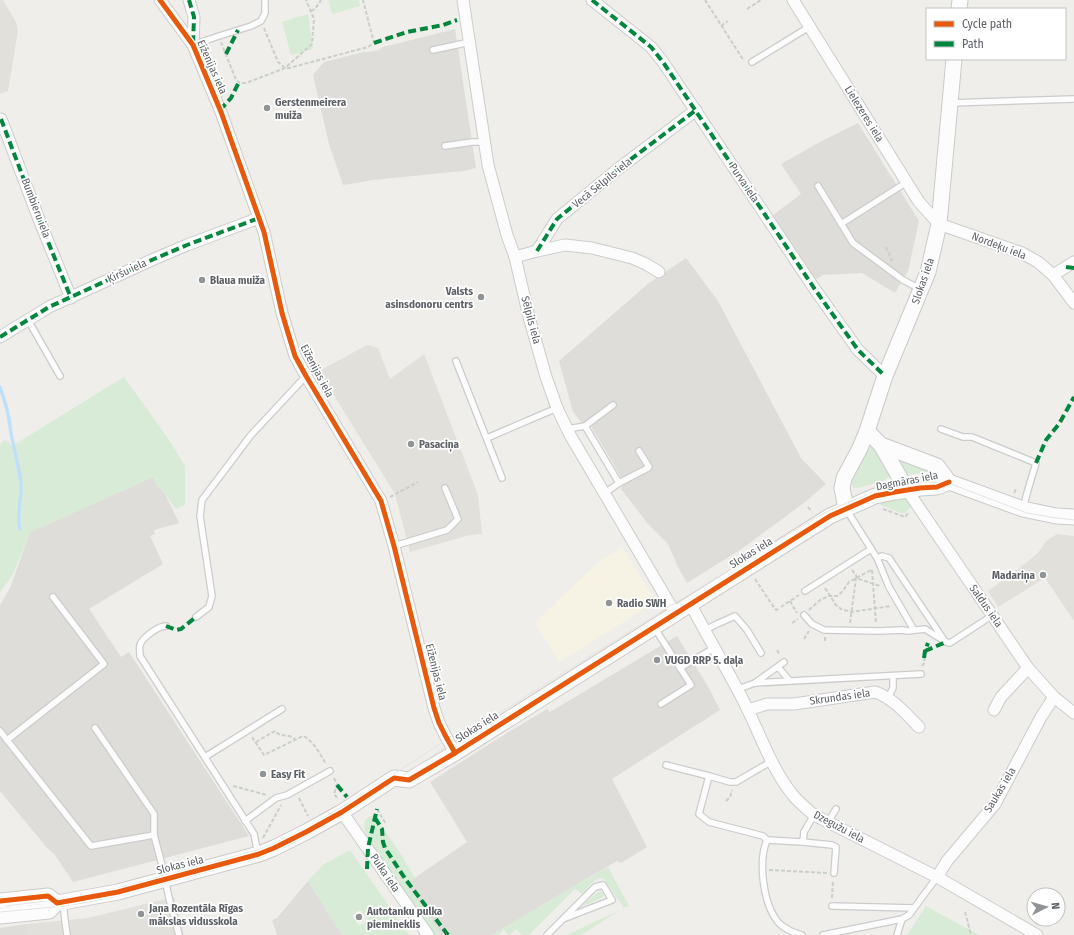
<svg xmlns="http://www.w3.org/2000/svg" width="1074" height="935" font-family="'Fira Sans Condensed',sans-serif">
	<style>
		.commercial { fill: #f7f3e4 }
		.industrial { fill: #dfddda }
		.education { fill: #e2e0da }
		.green { fill: #d8ebd6; fill-rule: evenodd }
		.lines { fill: none; stroke-linecap: round; stroke-linejoin: round }
		.stream { stroke: #bfe0f9; stroke-width: 3.5 }
		.lane-casing { stroke: #cbcccc; stroke-width: 8 }
		.street-casing { stroke: #cbcccc; stroke-width: 13 }
		.secondary-casing { stroke: #cacacb; stroke-width: 17 }
		.path { stroke: #cacfcc; stroke-width: 2; stroke-dasharray: 4 2; stroke-linecap: butt }
		.lane { stroke: #fdfcfc; stroke-width: 5.5 }
		.street { stroke: #fdfcfc; stroke-width: 11 }
		.secondary { stroke: #fdfcfc; stroke-width: 15 }
		.tram { stroke: #e4e4e4; stroke-width: 1 }
		.quiet { stroke: #00873e; stroke-width: 4; stroke-dasharray: 8 4; stroke-linecap: butt }
		.cycleway-casing { stroke: #fff; stroke-width: 8 }
		.cycleway { stroke: #e8590c; stroke-width: 5 }
		.poi-dot { fill: #919496; stroke: #fff; stroke-width: 1.5 }
		.labels { text-anchor: middle; dominant-baseline: central; stroke-width: 3.5; stroke-linejoin: round; paint-order: stroke }
		.street-label { font-size: 11px; fill: #5f6368; stroke: #fff }
		.poi-label { font-size: 11px; font-weight: bold; fill: #5f6368; stroke: #fff; text-anchor: start }
	</style>
	<rect width="100%" height="100%" fill="#efeeea"/>
	<!-- commercial -->
	<path class="commercial" d="M622,547L656,602L559,662L535,623L598,562Z"/>
	<!-- industrial -->
	<g class="industrial">
		<path d="M455,29L476,168L463,171L373,180L343,185L329,144L313,75L324,62L364,52H369L379,50L383,47Z"/>
		<path d="M858,123L919,221L908,271L895,293L862,273L823,275L815,280L773,215L801,194L781,164L820,142Z"/>
		<path d="M686,258L718,301L801,458L826,484L804,503L740,550L687,583L678,567L668,544L648,524L621,489L624,482L591,426L582,423L573,412L559,361L649,283Z"/>
		<path d="M153,477L157,485L164,492L179,523L154,530L155,534L150,536L163,564L89,609L121,657L129,652L249,836L73,882L55,855L47,848L0,791V605L10,588L30,532Z"/>
		<path d="M677,636L709,688L720,710L612,779L647,847L621,863L617,861L576,885L492,935H442L406,884L467,842L430,782L494,741L547,709L550,712Z"/>
		<path d="M308,881L342,935H277L272,920L277,918Z"/>
		<path d="M26,924L30,935H0V928Z"/>
	</g>
	<!-- education -->
	<g class="education">
		<path d="M0,0H3L16,22L18,30L8,91L0,94Z"/>
		<path d="M367,345L378,348L390,379L424,354L478,495L482,534L470,535L410,552L395,494L319,371Z"/>
		<path d="M1057,534L1074,536V621L1045,578L998,607L988,591L1016,571L1038,553L1046,541Z"/>
		<path d="M174,897L184,935H30L26,924L88,918Z"/>
	</g>
	<!-- green -->
	<g class="green">
		<path d="M328,0H359L360,6L332,14Z"/>
		<path d="M308,14L313,49L291,55L282,22Z"/>
		<path d="M124,377L169,440L185,466V505L176,509L164,492L157,485L153,477L30,532L13,574L0,592V444L5,439L12,446Z"/>
		<path d="M872,447L876,450L890,473V476L885,480L858,488H854L851,484V482L866,449Z"/>
		<path d="M899,457L927,466L926,472L905,475L897,459Z"/>
		<path d="M901,497L908,501L912,506L905,513H901L876,503Z"/>
		<path d="M376,813L382,824L381,825L402,856L415,878L407,884L442,935H433L367,837L364,829L365,820Z"/>
		<path d="M350,850L409,935H342L308,881L324,864ZM360,910L368,920L359,926L352,915Z"/>
		<path d="M608,867L629,906L623,908L622,905L603,878C594,877 588,888 582,894L575,889L529,935H522L516,929L510,935H509L504,930L499,935H492L576,885Z"/>
		<path d="M601,891L604,895L603,897L586,905H583L598,892Z"/>
		<path d="M926,906L979,935H907Z"/>
		<path d="M620,910L581,935H567L571,933Z"/>
	</g>
	<g class="lines">
		<!-- stream -->
		<path class="stream" d="M0,387C3,396 6,404 8,414C10,422 10,430 12,438C15,453 19,468 21,483C22,497 16,518 20,529"/>
		<!-- lane casing -->
		<g class="lane-casing">
			<g id="lane">
				<path d="M193,45L219,36L251,26L261,21L265,13V2"/>
				<path d="M433,50L470,42"/>
				<path d="M752,62L809,27"/>
				<path d="M950,103L1074,99"/>
				<path d="M445,146L472,142H485"/>
				<path d="M818,186L853,243L903,280L920,289"/>
				<path d="M841,224L907,182"/>
				<path d="M28,320L60,376"/>
				<path d="M456,361L502,478"/>
				<path d="M585,426L613,405"/>
				<path d="M567,429L585,426L619,483L605,493"/>
				<path d="M941,429L963,437H972L1036,463L1027,493L1023,509"/>
				<path d="M487,438L557,408"/>
				<path d="M619,483L648,468L649,467L639,451"/>
				<path d="M846,509L877,558L889,587L914,630"/>
				<path d="M394,546L447,530L458,519L445,488"/>
				<path d="M877,558L882,556L889,558L897,570L944,640"/>
				<path d="M805,591L871,549"/>
				<path d="M804,615L812,624L824,630L880,631L903,630L907,631L925,629L946,642L950,643L993,615"/>
				<path d="M196,617L209,607L212,596L200,516L202,500L251,435L306,376"/>
				<path d="M166,626C158,626 142,638 140,645C139,648 140,653 140,656L254,834L258,854"/>
				<path d="M654,627L691,685L661,704"/>
				<path d="M705,630L717,624L735,616L747,630L761,653"/>
				<path d="M778,667L790,681"/>
				<path d="M680,668L714,648"/>
				<path d="M755,683L784,662"/>
				<path d="M738,689L755,683L921,674"/>
				<path d="M888,698L893,688V676"/>
				<path d="M95,728L154,814V835L163,869L169,898L179,935"/>
				<path d="M0,731L91,846L154,835"/>
				<path d="M7,740L104,664L53,597"/>
				<path d="M205,757L282,709"/>
				<path d="M772,761L736,782H730L709,776L699,814L709,822L763,836L767,840C758,861 763,904 778,922C784,929 793,932 802,935"/>
				<path d="M666,765L709,776"/>
				<path d="M245,821L276,798L287,795L330,771"/>
				<path d="M828,822L836,809"/>
				<path d="M767,840L803,842L804,832L814,815"/>
				<path d="M803,842L832,845L836,847L834,873"/>
				<path d="M63,902L65,921L67,935"/>
				<path d="M832,906L914,908"/>
				<path d="M547,935L595,887L603,885L612,900L563,919"/>
				<path d="M823,935L902,919L909,915L937,877"/>
				<path d="M897,935L902,919"/>
			</g>
		</g>
		<!-- street casing -->
		<g class="street-casing">
			<g id="street">
				<path d="M160,0L193,45L221,112L264,232L282,313L295,356L306,376L381,501L394,546L434,708L439,723L445,735L455,753"/>
				<path d="M189,0L194,17L193,45"/>
				<path d="M463,0L488,165L507,235L515,257L529,317L546,377L557,408L570,435L675,613"/>
				<path d="M592,0L651,47L663,62L814,288L858,350L885,376"/>
				<path d="M793,0L919,202L939,224L1022,253L1038,262L1053,275L1074,303"/>
				<path d="M1,119L40,222L71,298"/>
				<path d="M537,251L557,219L618,169L696,110"/>
				<path d="M515,257L537,251L565,245L592,248L632,258L646,264L659,272"/>
				<path d="M1053,275L1074,262"/>
				<path d="M0,337L49,307L154,259L187,245L259,218"/>
				<path d="M907,490L1028,668L1054,697L1074,713"/>
				<path d="M690,603C707,636 726,667 743,700C759,731 770,766 792,794C798,802 807,809 814,815L937,877L1037,935"/>
				<path d="M748,710L767,704H794L875,692C893,698 906,714 919,727"/>
				<path d="M994,710L1001,697L1028,668"/>
				<path d="M342,812L428,935"/>
				<path d="M937,877L947,861L995,804L1041,717L1054,697"/>
			</g>
		</g>
		<!-- secondary casing -->
		<g class="secondary-casing">
			<g id="secondary">
				<path d="M959,9L960,0"/>
				<path d="M867,431L881,445L937,466L949,482L1023,509L1056,516L1074,517"/>
				<path d="M881,445L907,490"/>
				<path d="M846,509L842,488L844,478L860,448L867,431L885,376L928,272L939,224L954,59"/>
				<path d="M0,901L48,896L57,903L118,892L259,854L274,848L306,832L342,812L394,778L409,780L455,753L830,516L875,496L895,492L920,488L937,487L949,482"/>
				<path d="M0,916L49,911L57,903"/>
			</g>
		</g>
		<!-- path -->
		<g class="path">
			<path d="M705,0L744,61"/>
			<path d="M747,9L761,0"/>
			<path d="M311,11L315,9L321,0"/>
			<path d="M721,26L728,21"/>
			<path d="M264,28L278,62L285,68H289L368,47L374,43L363,0"/>
			<path d="M221,42L236,80L240,83H246L285,68L312,44L314,19L306,0"/>
			<path d="M886,247L892,261"/>
			<path d="M1014,493L1016,489"/>
			<path d="M390,497L418,482"/>
			<path d="M808,507L812,512"/>
			<path d="M883,509L905,517L909,512"/>
			<path d="M852,570L857,577"/>
			<path d="M872,570L876,623"/>
			<path d="M755,579L775,609L777,610L779,608"/>
			<path d="M825,588L836,605L841,609L851,612L891,606"/>
			<path d="M790,601L797,613"/>
			<path d="M781,607L799,595"/>
			<path d="M809,610L820,600L829,596H837L842,592L849,582L871,570"/>
			<path d="M792,623L798,619"/>
			<path d="M850,623L856,578L880,586"/>
			<path d="M825,637V642"/>
			<path d="M804,639L809,631"/>
			<path d="M777,650L780,655"/>
			<path d="M922,666L925,662L924,658"/>
			<path d="M252,737L264,755L303,736C313,740 320,754 326,764"/>
			<path d="M256,742L275,731C281,738 287,733 295,739"/>
			<path d="M334,778L337,785L334,794L338,799"/>
			<path d="M233,786L267,795"/>
			<path d="M299,798L308,816"/>
			<path d="M726,801L730,797L732,790"/>
			<path d="M377,809L386,824"/>
			<path d="M263,838L281,805"/>
			<path d="M769,870L827,873"/>
			<path d="M832,898L833,880"/>
			<path d="M965,912L971,935"/>
		</g>
		<!-- lane -->
		<use href="#lane" class="lane"/>
		<!-- street -->
		<use href="#street" class="street"/>
		<!-- secondary -->
		<use href="#secondary" class="secondary"/>
		<!-- tram -->
		<g class="tram">
			<path d="M6,906L45,901L86,895L118,888L261,849L297,833L313,824L363,794L443,742"/>
			<path d="M0,912L64,906L89,902L121,895L222,868L259,858L290,845L344,815L450,744L665,609L817,517C843,503 872,492 902,486C910,484 918,482 926,482C935,482 945,483 954,485L1027,513L1057,518L1074,520"/>
		</g>
		<!-- quiet -->
		<g class="quiet">
			<path d="M189,0L194,17L193,45"/>
			<path d="M592,0L651,47L663,62L814,288L858,350L885,376"/>
			<path d="M374,43L407,32L443,25L457,20"/>
			<path d="M226,54L238,30"/>
			<path d="M220,110L231,98L239,82"/>
			<path d="M1,119L40,222L71,298"/>
			<path d="M537,251L557,219L618,169L696,110"/>
			<path d="M1066,267L1074,268"/>
			<path d="M0,337L49,307L154,259L187,245L259,218"/>
			<path d="M1036,463L1046,440L1059,424L1074,397"/>
			<path d="M166,626L176,630L181,629L196,617"/>
			<path d="M925,651L946,642"/>
			<path d="M924,658L925,651L928,643"/>
			<path d="M337,785L347,797"/>
			<path d="M375,818L382,829L383,842L385,848L406,880L448,935"/>
			<path d="M367,869L368,848L377,809"/>
		</g>
		<!-- cycleway casing -->
		<g class="cycleway-casing">
			<g id="cycleway">
				<path d="M160,0L193,45L221,112L264,232L282,313L295,356L306,376L381,501L394,546L434,708L439,723L445,735L455,753"/>
				<path d="M0,901L48,896L57,903L118,892L259,854L274,848L306,832L342,812L394,778L409,780L455,753L830,516L875,496L895,492L920,488L937,487L949,482"/>
			</g>
		</g>
		<!-- cycleway -->
		<use href="#cycleway" class="cycleway"/>
	</g>
	<!-- markers -->
	<g class="poi-dot">
		<circle cx="267" cy="108" r="4"/>
		<circle cx="202" cy="280" r="4"/>
		<circle cx="481" cy="297" r="4"/>
		<circle cx="411" cy="444" r="4"/>
		<circle cx="1043" cy="575" r="4"/>
		<circle cx="609" cy="603" r="4"/>
		<circle cx="657" cy="660" r="4"/>
		<circle cx="263" cy="774" r="4"/>
		<circle cx="141" cy="914" r="4"/>
		<circle cx="359" cy="917" r="4"/>
	</g>
	<g class="labels">
		<!-- street labels -->
		<g class="street-label">
			<text transform="translate(212 67) rotate(66)">Eiženijas iela</text>
			<text transform="translate(864 114) rotate(58)">Lielezeres iela</text>
			<text transform="translate(602 183) rotate(-39)">Vecā Sēlpils iela</text>
			<text transform="translate(744 183) rotate(56)">Purva iela</text>
			<text transform="translate(36 208) rotate(69)">Bumbieru iela</text>
			<text transform="translate(999 246) rotate(21)">Nordeķu iela</text>
			<text transform="translate(127 271) rotate(-25)">Ķiršu iela</text>
			<text transform="translate(923 281) rotate(-71)">Slokas iela</text>
			<text transform="translate(531 320) rotate(75)">Sēlpils iela</text>
			<text transform="translate(317 371) rotate(62)">Eiženijas iela</text>
			<text transform="translate(907 481) rotate(-11)">Dagmāras iela</text>
			<text transform="translate(751 553) rotate(-32)">Slokas iela</text>
			<text transform="translate(986 606) rotate(55)">Saldus iela</text>
			<text transform="translate(436 672) rotate(76)">Eiženijas iela</text>
			<text transform="translate(840 697) rotate(-8)">Skrundas iela</text>
			<text transform="translate(477 727) rotate(-32)">Slokas iela</text>
			<text transform="translate(1000 790) rotate(-59)">Saukas iela</text>
			<text transform="translate(839 827) rotate(28)">Dzegužu iela</text>
			<text transform="translate(180 865) rotate(-14)">Slokas iela</text>
			<text transform="translate(385 873) rotate(56)">Pulka iela</text>
		</g>
		<!-- poi labels -->
		<g class="poi-label">
			<text x="275" y="102">Gerstenmeirera<tspan x="275" dy="13">muiža</tspan></text>
			<text x="210" y="280">Blaua muiža</text>
			<text x="473" y="291" text-anchor="end">Valsts<tspan x="473" dy="13">asinsdonoru centrs</tspan></text>
			<text x="419" y="444">Pasaciņa</text>
			<text x="1035" y="575" text-anchor="end">Madariņa</text>
			<text x="617" y="603">Radio SWH</text>
			<text x="665" y="660">VUGD RRP 5. daļa</text>
			<text x="271" y="774">Easy Fit</text>
			<text x="149" y="908">Jaņa Rozentāla Rīgas<tspan x="149" dy="13">mākslas vidusskola</tspan></text>
			<text x="367" y="911">Autotanku pulka<tspan x="367" dy="13">piemineklis</tspan></text>
		</g>
	</g>
	<!-- legend -->
	<rect x="926" y="8" width="140" height="52" fill="#ffffff" stroke="#bfc1c3"/>
	<rect x="934" y="21" width="20" height="6" fill="#e8590c" stroke="#bfc1c3"/>
	<text x="962" y="28" font-size="12" fill="#5f6368">Cycle path</text>
	<rect x="934" y="41" width="20" height="6" fill="#00873e" stroke="#bfc1c3"/>
	<text x="962" y="48" font-size="12" fill="#5f6368">Path</text>
	<!-- north arrow -->
	<g transform="translate(1046 907) rotate(84)"><circle r="19" fill="#ffffff" stroke="#bfc1c3"/>
	<path d="M0-3L7 15L0 10L-7 15Z" fill="#919496"/>
	<text y="-6" font-size="11" font-weight="bold" text-anchor="middle" fill="#5f6368">N</text>
	</g>
</svg>
